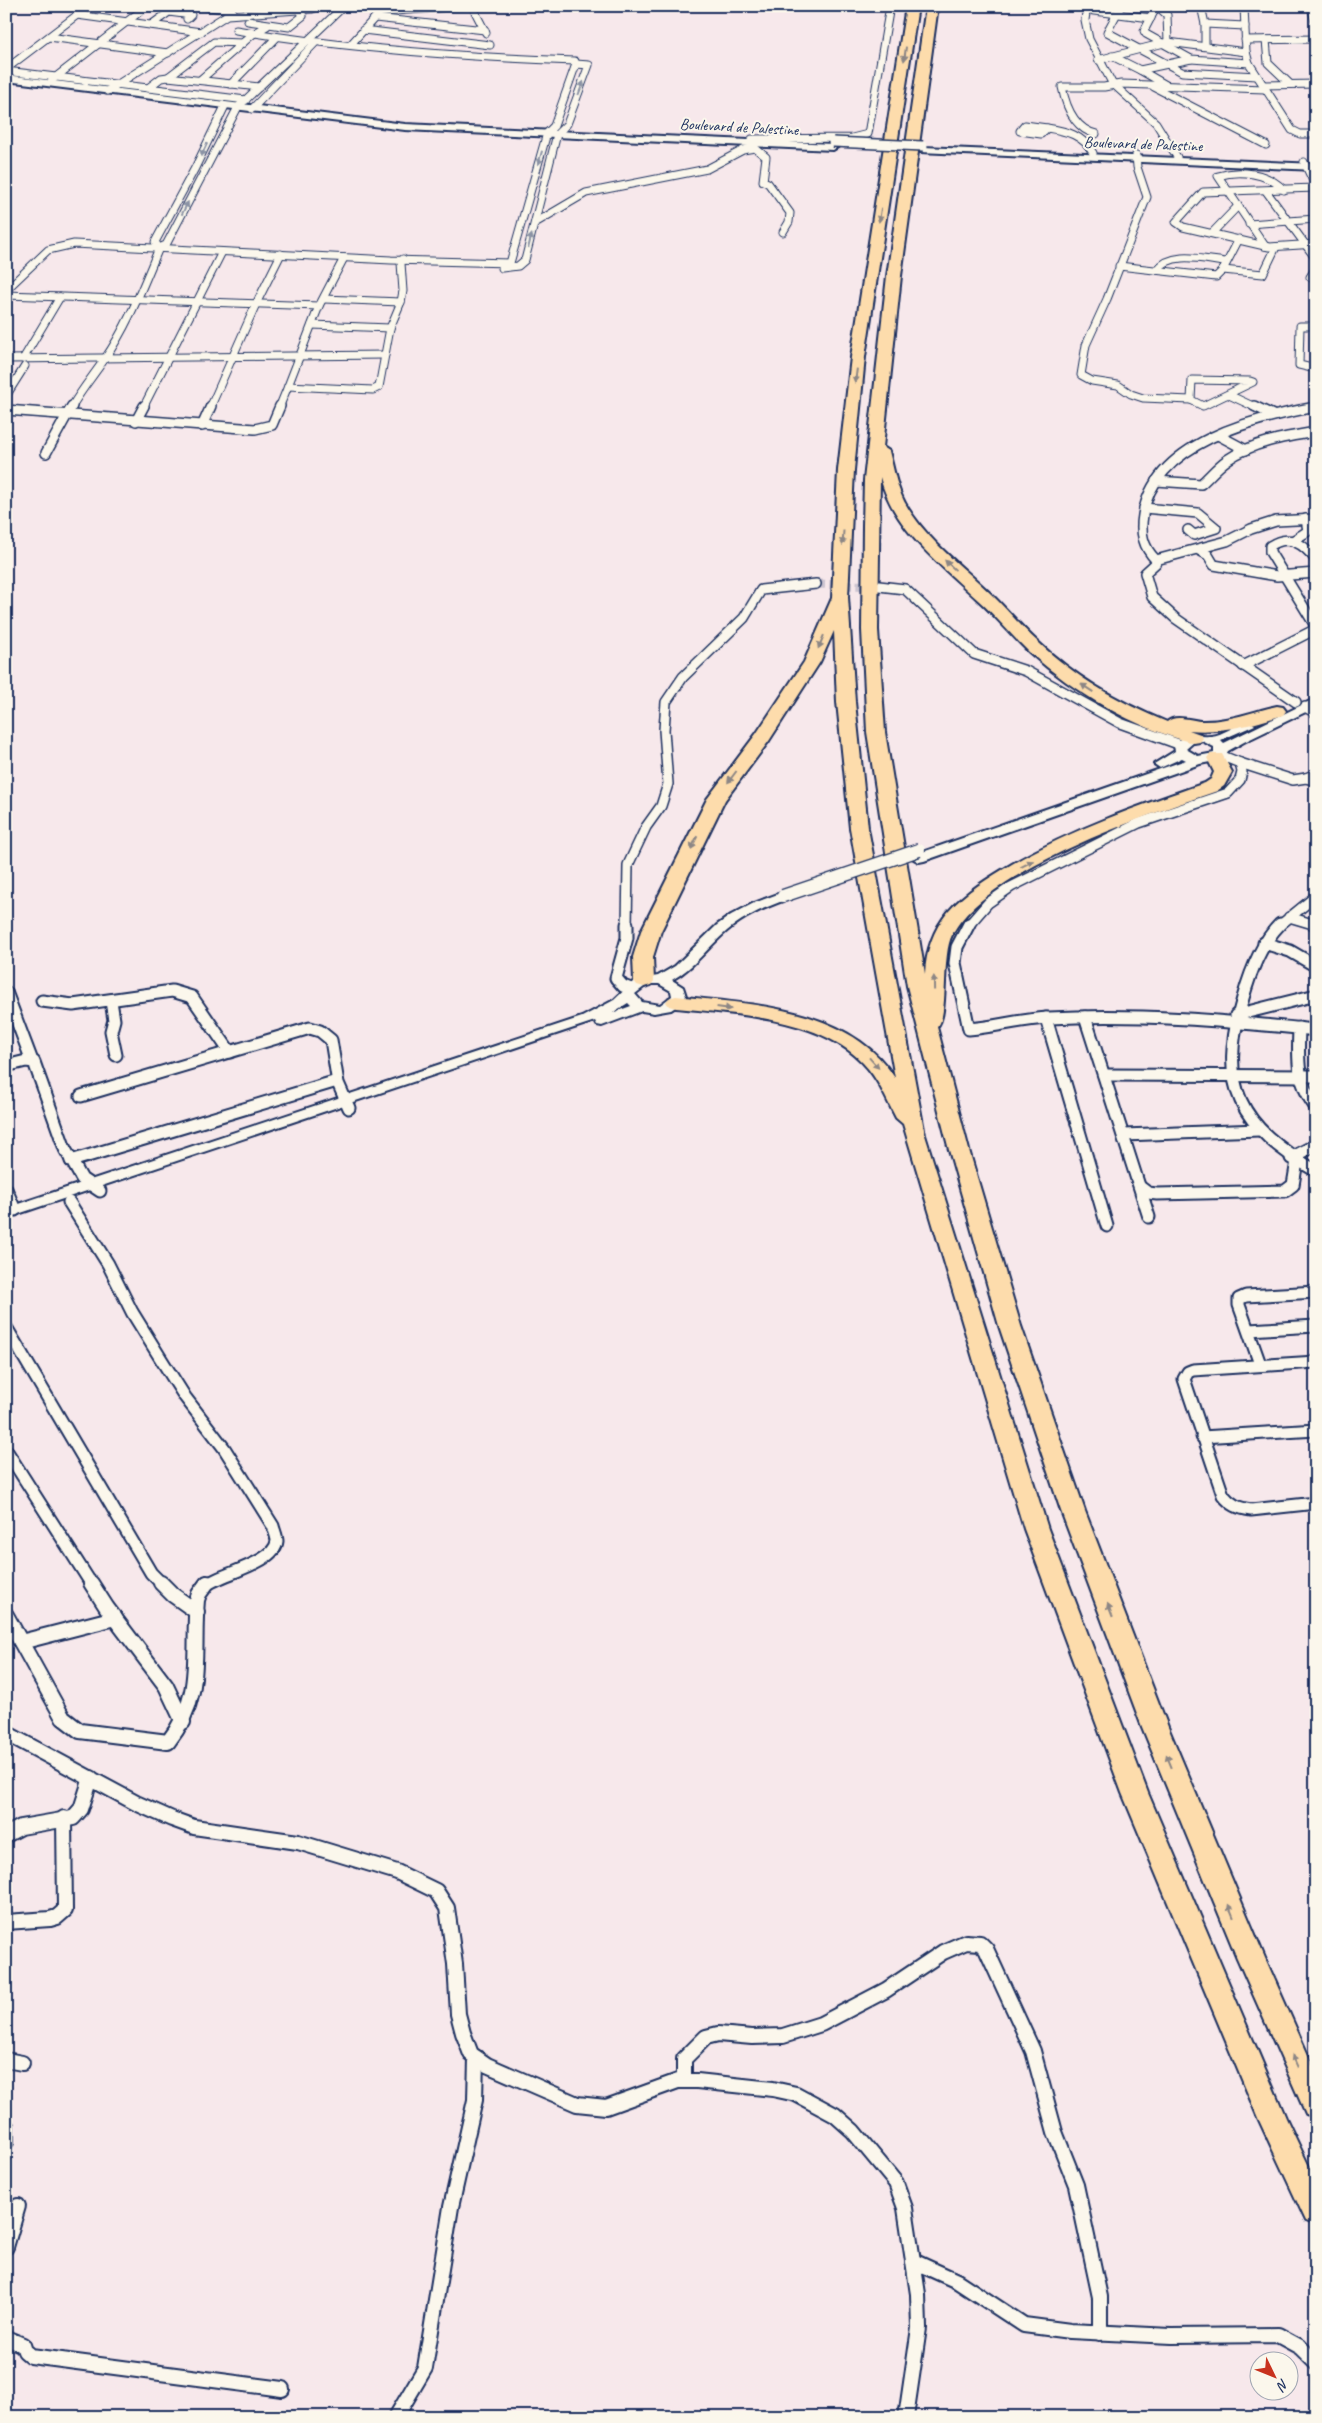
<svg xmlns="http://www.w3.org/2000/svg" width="1322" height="2423" font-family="Caveat,sans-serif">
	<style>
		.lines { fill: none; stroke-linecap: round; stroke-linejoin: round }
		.minor-tunnel { stroke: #cbc3cf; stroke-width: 9; stroke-dasharray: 9 4.5; stroke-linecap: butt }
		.minor-far3-casing { stroke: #1b2f5e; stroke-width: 9 }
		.minor-far2-casing { stroke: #1b2f5e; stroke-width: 12 }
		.minor-far1-casing { stroke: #1b2f5e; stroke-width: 15 }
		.minor-casing { stroke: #1b2f5e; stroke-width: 18 }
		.tertiary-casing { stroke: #1b2f5e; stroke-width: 4 }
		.motorway-casing { stroke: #1b2f5e; stroke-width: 4 }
		.minor-far3 { stroke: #fbf7ec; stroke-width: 7 }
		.minor-far2 { stroke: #fbf7ec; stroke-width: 9 }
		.minor-far1 { stroke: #fbf7ec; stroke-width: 11 }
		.minor { stroke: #fbf7ec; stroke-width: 14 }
		.tertiary { fill: #fbf7ec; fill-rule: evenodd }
		.motorway { fill: #fddcac; fill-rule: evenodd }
		.tertiary-bridge-far1-casing { stroke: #1b2f5e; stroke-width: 12; stroke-linecap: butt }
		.tertiary-bridge-casing { stroke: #1b2f5e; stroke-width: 15; stroke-linecap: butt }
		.tertiary-bridge-far1 { stroke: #fbf7ec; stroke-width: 9 }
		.tertiary-bridge { stroke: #fbf7ec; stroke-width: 12 }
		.oneway { fill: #8c8685 }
		.oneway2 { fill: #8b93a5 }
		.labels { text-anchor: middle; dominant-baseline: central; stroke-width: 4; stroke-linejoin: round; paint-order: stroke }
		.far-street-label { font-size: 16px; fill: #1b2f5e; stroke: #fbf7ec }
	</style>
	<rect width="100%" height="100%" fill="#f7e8eb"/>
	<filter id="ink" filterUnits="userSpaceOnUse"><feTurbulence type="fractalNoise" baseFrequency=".02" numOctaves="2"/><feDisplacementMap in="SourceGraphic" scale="10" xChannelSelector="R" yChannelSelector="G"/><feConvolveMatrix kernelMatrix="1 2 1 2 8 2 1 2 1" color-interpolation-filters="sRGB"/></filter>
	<g filter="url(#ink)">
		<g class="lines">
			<!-- minor-tunnel -->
			<path class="minor-tunnel" d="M816,584L877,586"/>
			<!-- minor-far3 casing -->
			<g class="minor-far3-casing">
				<g id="minor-far3">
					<path d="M201,6L232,10"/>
					<path d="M472,6L486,33"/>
					<path d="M1087,6L1085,20L1089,39L1112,83L1156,123L1177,157"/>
					<path d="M1121,6L1107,32L1182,72L1257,76"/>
					<path d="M1157,6L1144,31L1146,34L1191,59L1249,63"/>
					<path d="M1157,6L1167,15L1168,42"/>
					<path d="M1201,6L1205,24V46"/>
					<path d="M1244,6L1246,52L1249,63L1292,130L1300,134H1316"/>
					<path d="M1311,6L1316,26"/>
					<path d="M1086,10L1151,18"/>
					<path d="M77,15L201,32"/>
					<path d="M375,18L485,30"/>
					<path d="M248,21L289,27L303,16L300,10"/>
					<path d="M1205,24L1245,26"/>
					<path d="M151,25L169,12L191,15L187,19"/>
					<path d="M236,30C348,49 462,57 575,61L576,64L589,65L567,124L557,134L525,260L518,266L502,268"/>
					<path d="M363,30L490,45"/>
					<path d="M49,37L168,53"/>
					<path d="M1245,40L1316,39"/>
					<path d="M1266,40L1268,63L1290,84"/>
					<path d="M351,44L380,12L465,6"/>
					<path d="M1112,56L1140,70"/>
					<path d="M1098,60L1168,42L1246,52"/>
					<path d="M6,69L89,6"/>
					<path d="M6,71L148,88"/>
					<path d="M168,77L214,42L243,43"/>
					<path d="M52,80L147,6"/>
					<path d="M200,80L253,34L267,26"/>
					<path d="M231,84L277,37"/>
					<path d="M1166,85L1140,70L1191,59"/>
					<path d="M1264,85L1316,84"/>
					<path d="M1154,87L1266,145"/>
					<path d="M107,91L227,15L312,9L320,6"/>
					<path d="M246,100L148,88L161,78L168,77L259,87"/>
					<path d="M252,109L315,43"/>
					<path d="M1025,125L1047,128L1041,134L1020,131Z"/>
					<path d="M1047,128C1067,131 1083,135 1093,153"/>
					<path d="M1096,134C1075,129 1066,107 1062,87H1104L1121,84L1265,89"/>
					<path d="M752,139L852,138L868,134L890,6"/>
					<path d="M754,143L755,148L766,157L763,181L768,183L790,213L789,222L783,232"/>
					<path d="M1136,155L1137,167L1147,197L1107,299L1086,345L1081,375L1092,381L1118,385L1131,394L1143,398L1191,400"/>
					<path d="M1304,162L1316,187"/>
					<path d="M1316,188L1203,192L1176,222L1183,227L1269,247L1316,244"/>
					<path d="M1266,191L1316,259"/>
					<path d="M535,223L586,193L707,169L743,150L755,148"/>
					<path d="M1249,224L1316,219"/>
					<path d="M1212,233L1238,206"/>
					<path d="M1265,246L1218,176C1240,169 1268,173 1284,190"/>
					<path d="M159,248L155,242L195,168L225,106"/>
					<path d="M344,258L319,306L288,386L373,390L379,387L390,328L401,302L403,291L401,263L403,259"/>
					<path d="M1119,266L1216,277L1223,270L1239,239"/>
					<path d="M1316,268L1310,277L1316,281"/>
					<path d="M1157,270C1172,250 1204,260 1226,262"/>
					<path d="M1223,270L1263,274L1276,247"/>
					<path d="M6,290L48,250L74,244L391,260L510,263L547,133L554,126L576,64"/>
					<path d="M6,295L319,306"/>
					<path d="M324,299L401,302"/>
					<path d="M312,325L390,328"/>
					<path d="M1316,326H1300L1299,365L1316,369"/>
					<path d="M6,359L385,355"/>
					<path d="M23,359L60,297"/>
					<path d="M1192,380L1250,381L1253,382L1203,406L1191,400Z"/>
					<path d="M1229,395L1257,408"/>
					<path d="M6,396L25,366"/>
					<path d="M71,408C81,390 93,376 104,360C128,326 143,286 159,248L166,245L238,107L344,6"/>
					<path d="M143,408L222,252"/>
					<path d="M210,408L256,304L281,254"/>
					<path d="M279,408L288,386"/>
					<path d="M1313,408L1316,407"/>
				</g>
			</g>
			<!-- minor-far2 casing -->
			<g class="minor-far2-casing">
				<g id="minor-far2">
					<path d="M1254,406L1273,415"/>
					<path d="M6,410L255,429L272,425L280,406"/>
					<path d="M136,421L144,406"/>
					<path d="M202,426L211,406"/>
					<path d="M1218,435L1246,450"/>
					<path d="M46,453L72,406"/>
					<path d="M1156,481L1201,484C1210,476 1217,467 1227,460C1253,442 1285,437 1316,432"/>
					<path d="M1144,508L1198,513L1216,528L1194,535L1188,530"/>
					<path d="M1294,540L1308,531L1306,519"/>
					<path d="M1199,550L1208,555L1214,565L1277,576L1316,573"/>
					<path d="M1156,560L1227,541L1251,529L1276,521L1316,519"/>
					<path d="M1316,560C1304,544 1289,533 1270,546V552L1316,627"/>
					<path d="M879,586L905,589L974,654L1026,671L1120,723L1181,745"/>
					<path d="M1243,666L1316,629"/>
					<path d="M1296,702L1175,618L1152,597L1145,573L1156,563V560C1143,547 1140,533 1143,515C1154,442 1255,418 1316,407"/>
					<path d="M1305,707L1316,713"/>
					<path d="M1240,763L1293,780L1306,778"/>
					<path d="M1316,774L1306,778L1316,781"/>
					<path d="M1289,917L1316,925"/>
					<path d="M627,926L628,865L646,827L661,806L668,784L664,730L666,702L683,677L744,618L761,590L816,584"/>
					<path d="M968,926L988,903L1011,887L1139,823L1228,793L1240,780L1242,772L1240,763L1220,755"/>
					<path d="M1279,926L1316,896"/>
				</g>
			</g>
			<!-- minor-far1 casing -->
			<g class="minor-far1-casing">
				<g id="minor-far1">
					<path d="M627,924V938L616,978L623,986L631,989"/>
					<path d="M969,924L957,947L955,963L969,1029C996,1027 1022,1019 1049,1018C1138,1013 1227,1021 1316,1030"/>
					<path d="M1280,924C1261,943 1250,973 1243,998C1217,1086 1239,1126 1316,1171"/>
					<path d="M1314,924L1316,925"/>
					<path d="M1264,943L1290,951L1316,966"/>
					<path d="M6,992L32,1061"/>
					<path d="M42,1001L73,1005L172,991L192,997L230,1052"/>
					<path d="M111,1001L114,1020L111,1031L116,1055"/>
					<path d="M1236,1015L1316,995"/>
					<path d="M1085,1017L1149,1217"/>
					<path d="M1046,1018L1107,1226"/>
					<path d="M1299,1028C1298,1061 1296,1080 1316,1108"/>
					<path d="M6,1066L26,1061L34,1062L65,1149L82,1179L100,1191"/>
					<path d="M1104,1075L1316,1076"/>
					<path d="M81,1096L310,1028L320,1031L331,1040L338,1083L349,1108"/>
					<path d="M1124,1135L1259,1130"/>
					<path d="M1291,1158L1316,1145"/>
					<path d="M71,1161L337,1081"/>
					<path d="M1140,1187L1148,1193L1157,1194L1285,1191L1293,1185L1297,1161"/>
					<path d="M6,1189L15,1210"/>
					<path d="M69,1202L108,1264L132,1312L161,1359L185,1397L224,1448L273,1526C274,1530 277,1537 277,1541C275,1563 223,1573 206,1585"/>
					<path d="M6,1327L151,1573L163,1585"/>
					<path d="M1249,1330L1316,1326"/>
					<path d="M1316,1362L1193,1370L1188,1372L1184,1379L1223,1495C1231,1505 1238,1508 1251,1510L1316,1503"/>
					<path d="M1260,1364L1239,1305V1299L1246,1296L1316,1292"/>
					<path d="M1202,1437L1316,1430"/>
					<path d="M6,1450L92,1585"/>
				</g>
			</g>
			<!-- minor casing -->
			<g class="minor-casing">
				<g id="minor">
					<path d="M91,1583L107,1608L166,1686L183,1722"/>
					<path d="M161,1583L173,1595L197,1612"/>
					<path d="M6,1615L63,1718L80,1731L168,1742C205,1695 192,1654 197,1600L199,1594L207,1583"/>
					<path d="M21,1642L115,1618"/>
					<path d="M6,1733L136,1803L172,1819L194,1827L298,1842L397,1872L436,1891L447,1908L455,1964L458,2014L463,2033L471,2054L487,2065L577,2104L606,2107L678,2081H697L773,2089L796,2094L835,2115L853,2131L896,2183L905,2208L918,2294L919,2328L906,2417"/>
					<path d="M6,1835L21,1827L73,1818L81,1809L91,1778"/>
					<path d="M6,1922L50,1919L57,1917L65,1910L64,1818"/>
					<path d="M6,2060L22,2063"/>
					<path d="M684,2081V2059L706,2037L718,2034L752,2037L783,2036L821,2024L886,1990L943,1952L966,1942L980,1943L986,1949L1033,2051L1055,2132L1076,2185L1100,2297V2333"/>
					<path d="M6,2126V2142"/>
					<path d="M6,2247L18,2206"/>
					<path d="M913,2261L957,2281L1024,2325L1070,2331L1171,2336L1278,2335L1300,2347L1316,2363"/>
					<path d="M6,2338L23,2345L25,2351L31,2356L282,2389"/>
					<path d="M396,2417L425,2368L451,2207L475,2100L476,2058"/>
				</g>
			</g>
			<!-- tertiary casing -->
			<g class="tertiary-casing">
				<g id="tertiary">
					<path d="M6,75L405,124L833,144L838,147L833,150L405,130L6,81Z"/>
					<path d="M923,147L1316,164V170L920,152V148Z"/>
					<path d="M1316,698V707L1244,742L1228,751L1224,758L1220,760L1200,764L924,861L919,862L912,858L914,855L1186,760L1182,758L1160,768L1154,764L1175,751L1174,746C1184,732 1196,737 1211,736C1223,735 1237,724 1249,721L1255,725L1221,740L1224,743ZM1202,741L1214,747V753L1198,756L1186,749L1194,742Z"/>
					<path d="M783,892L788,893L790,896L788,899C766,907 744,916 727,931C708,947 694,968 672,980L683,987L686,996L680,1004L671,1010L654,1013L642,1011L602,1026L597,1025L595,1021L6,1218V1208L582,1017L614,1000L635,980L658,976L675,966L717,925L731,915L754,903ZM648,984H659L671,991L672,996L660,1005L642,1002L635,994ZM628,1003L631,1006L612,1013Z"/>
				</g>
			</g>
			<!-- motorway casing -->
			<g class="motorway-casing">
				<g id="motorway">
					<path d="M906,6H918L865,357L854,470L848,597L855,702L868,828L925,1135L1048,1529L1148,1793L1286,2118L1316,2181V2225L1306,2221L1258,2118L1122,1793L1024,1529L903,1124L896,1118C886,1099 878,1078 863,1063C820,1017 734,1014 676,1008L669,1006L666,1002L669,998L676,996C751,1004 850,1007 895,1078L850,828L837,702L834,631L820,662L769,741L725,800L661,931L653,957L654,981L651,985L644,987L637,985L634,981L633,957L641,931L707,799L756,734L804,662L832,598L838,470L851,357Z"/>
					<path d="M926,6H938L901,276L883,447L889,451C894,470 897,491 908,508C929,542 962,566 990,593C1007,609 1021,627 1038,642C1075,677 1120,703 1167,722C1174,714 1191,720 1200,721C1227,722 1251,712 1277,706L1283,707L1286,711L1283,715C1252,725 1222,733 1189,730L1200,734L1203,738L1200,742L1194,743C1134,728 1075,693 1029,652C1011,635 996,616 978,600C940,564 894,530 880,477L878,630L885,732L925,974C926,951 933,930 948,912C965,892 990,877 1012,864C1073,829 1138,806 1205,783L1211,779L1214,772L1207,758L1210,754H1222L1232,772L1224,786L1217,791C1150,814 984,870 952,935C941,956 949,1018 937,1027L969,1150L1021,1326L1085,1511L1168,1727L1265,1958L1316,2073V2117L1306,2114L1237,1958L1142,1727L1061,1511L999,1326L949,1150L907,986L867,732L862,630L863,526L864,480L887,276Z"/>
				</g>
			</g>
			<!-- minor-far3 -->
			<use href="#minor-far3" class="minor-far3"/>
			<!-- minor-far2 -->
			<use href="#minor-far2" class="minor-far2"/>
			<!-- minor-far1 -->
			<use href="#minor-far1" class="minor-far1"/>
			<!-- minor -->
			<use href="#minor" class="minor"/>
			<!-- tertiary -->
			<use href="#tertiary" class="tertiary"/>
			<!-- motorway -->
			<use href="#motorway" class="motorway"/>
			<!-- tertiary-bridge-far1 casing -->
			<g class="tertiary-bridge-far1-casing">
				<path id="tertiary-bridge-far1" d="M833,142L923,146"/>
			</g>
			<!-- tertiary-bridge casing -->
			<g class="tertiary-bridge-casing">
				<path id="tertiary-bridge" d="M783,896L919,850"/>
			</g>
			<!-- tertiary-bridge-far1 -->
			<use href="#tertiary-bridge-far1" class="tertiary-bridge-far1"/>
			<!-- tertiary-bridge -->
			<use href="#tertiary-bridge" class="tertiary-bridge"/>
		</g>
		<!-- one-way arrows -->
		<defs><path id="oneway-solid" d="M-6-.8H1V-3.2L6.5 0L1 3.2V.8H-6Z" transform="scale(1.25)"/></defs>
		<g class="oneway">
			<use href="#oneway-solid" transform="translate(905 54) rotate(98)"/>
			<use href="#oneway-solid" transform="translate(880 215) rotate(99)"/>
			<use href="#oneway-solid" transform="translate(856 376) rotate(97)"/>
			<use href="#oneway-solid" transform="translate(843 538) rotate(94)"/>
			<use href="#oneway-solid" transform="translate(950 565) rotate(-137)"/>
			<use href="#oneway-solid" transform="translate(821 642) rotate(113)"/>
			<use href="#oneway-solid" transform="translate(1087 688) rotate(-147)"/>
			<use href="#oneway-solid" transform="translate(732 777) rotate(127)"/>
			<use href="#oneway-solid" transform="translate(694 843) rotate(116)"/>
			<use href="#oneway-solid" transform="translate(1027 864) rotate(-27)"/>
			<use href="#oneway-solid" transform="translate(934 983) rotate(-91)"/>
			<use href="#oneway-solid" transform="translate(724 1008) rotate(8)"/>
			<use href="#oneway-solid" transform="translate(874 1063) rotate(48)"/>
			<use href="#oneway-solid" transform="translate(1110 1610) rotate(-111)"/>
			<use href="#oneway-solid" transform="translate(1169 1761) rotate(-112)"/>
			<use href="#oneway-solid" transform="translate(1231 1911) rotate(-112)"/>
			<use href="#oneway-solid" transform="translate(1295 2061) rotate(-114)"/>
		</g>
		<g class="oneway2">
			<use href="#oneway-solid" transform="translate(581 88) rotate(-69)"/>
			<use href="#oneway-solid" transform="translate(204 150) rotate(115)"/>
			<use href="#oneway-solid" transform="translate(540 158) rotate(106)"/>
			<use href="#oneway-solid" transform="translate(185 208) rotate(-63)"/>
			<use href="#oneway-solid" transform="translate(530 241) rotate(-76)"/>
		</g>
	</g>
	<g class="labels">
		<!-- far-street labels -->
		<g class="far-street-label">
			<text transform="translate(739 127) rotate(3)">Boulevard de Palestine</text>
			<text transform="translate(1143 144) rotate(2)">Boulevard de Palestine</text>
		</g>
	</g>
	<!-- margin -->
	<rect width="1322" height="2423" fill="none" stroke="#fbf7ec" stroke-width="25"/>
	<rect x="12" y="12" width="1297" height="2398" fill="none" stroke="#1b2f5e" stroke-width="2" filter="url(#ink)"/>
	<!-- north arrow -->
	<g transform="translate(1274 2376) rotate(133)"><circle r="24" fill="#fbf7ec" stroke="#a1a7b3"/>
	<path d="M0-4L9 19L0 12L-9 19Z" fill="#c8321e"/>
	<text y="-8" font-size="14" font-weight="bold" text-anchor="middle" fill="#1b2f5e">N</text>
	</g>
</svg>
